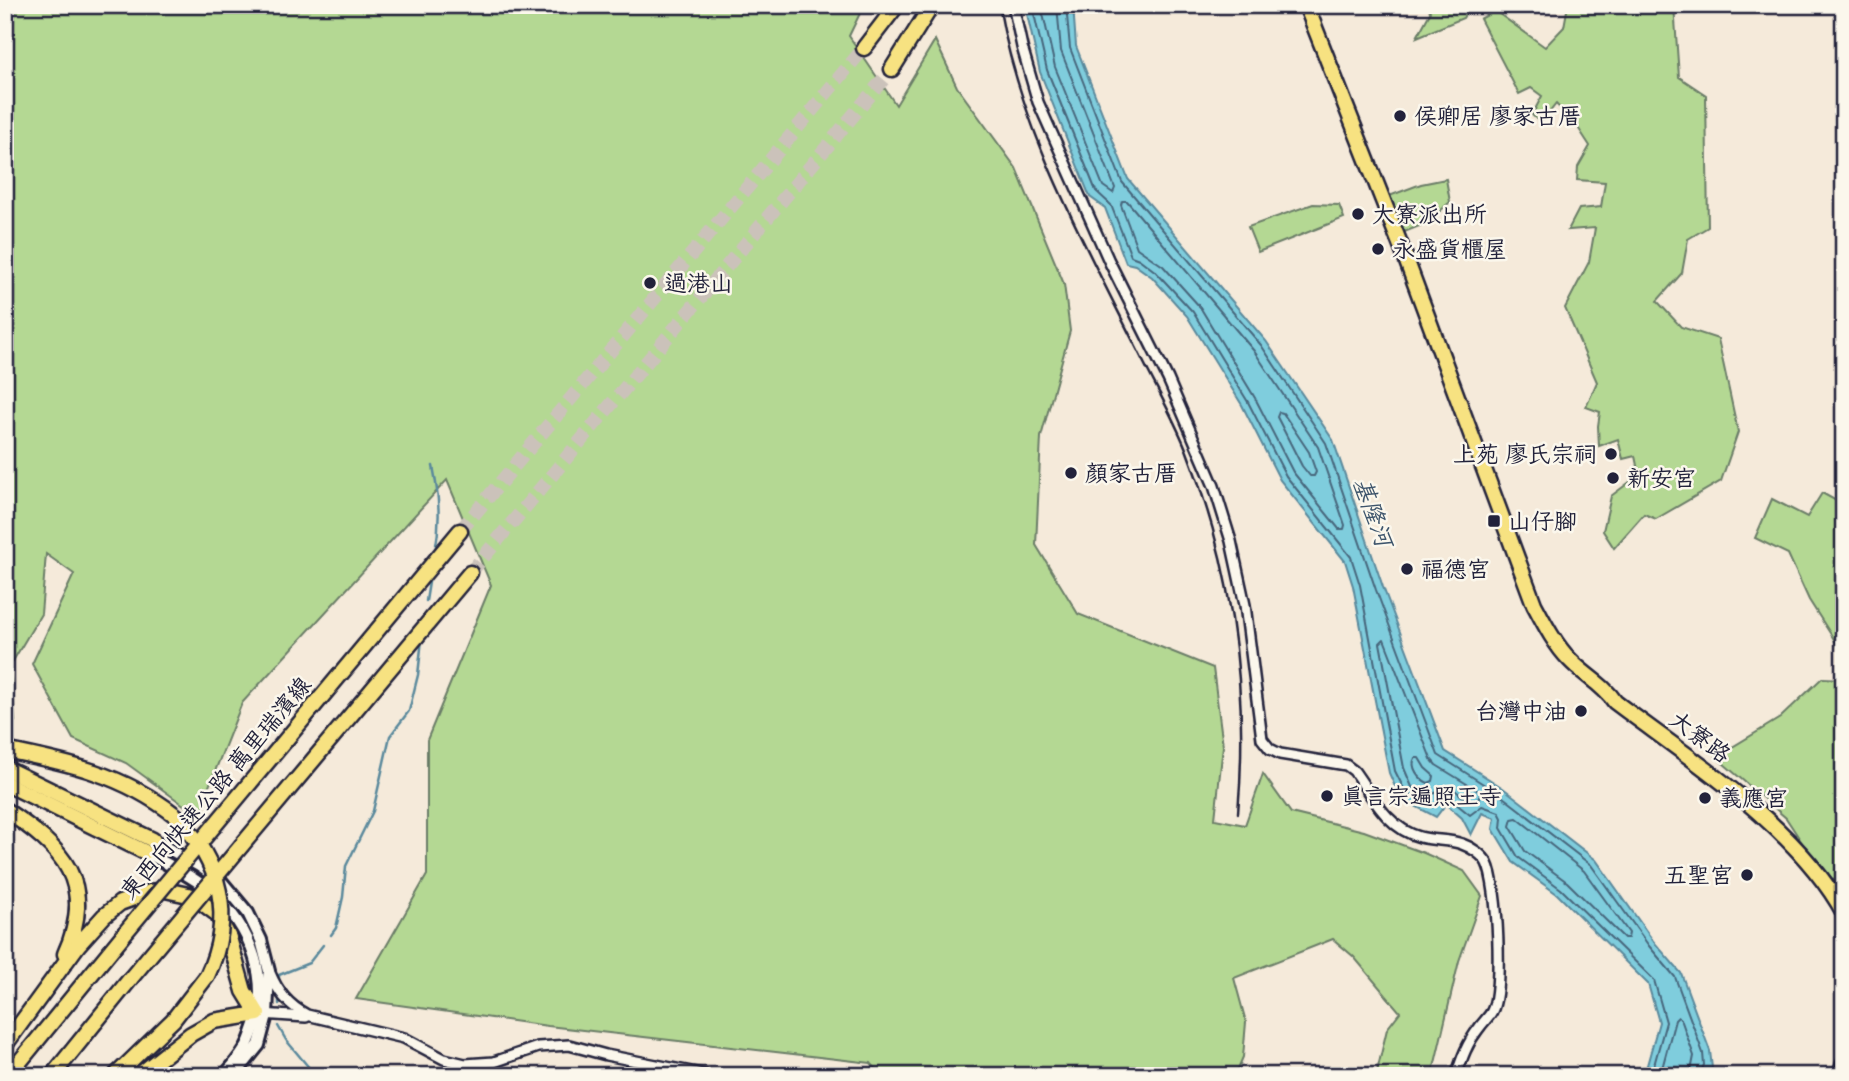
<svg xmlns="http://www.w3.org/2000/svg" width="1849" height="1081" font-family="Sriracha,'LXGW WenKai TC',sans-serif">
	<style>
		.green { fill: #b4d893; stroke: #6b7d67; stroke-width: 2 }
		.water { fill: #7fcddd; stroke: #5a899c; stroke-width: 2 }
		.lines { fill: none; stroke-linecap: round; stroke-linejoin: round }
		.shore { stroke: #47667c; stroke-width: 2 }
		.stream { stroke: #5a899c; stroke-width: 2.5 }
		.trunk-tunnel { stroke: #cbc2ba; stroke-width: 14; stroke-dasharray: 14 7; stroke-linecap: butt }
		.minor-casing { stroke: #22223b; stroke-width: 14 }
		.tertiary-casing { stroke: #22223b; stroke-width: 16 }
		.primary-casing { stroke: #22223b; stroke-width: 19 }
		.trunk-casing { stroke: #22223b; stroke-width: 19 }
		.minor { stroke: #fbf7ec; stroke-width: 9 }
		.tertiary { stroke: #fbf7ec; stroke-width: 10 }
		.primary { stroke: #f7e281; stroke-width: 14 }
		.trunk { stroke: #f7e281; stroke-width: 14 }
		.rail { stroke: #22223b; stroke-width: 2.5 }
		.trunk-bridge-casing { stroke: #22223b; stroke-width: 19; stroke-linecap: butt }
		.trunk-bridge { stroke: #f7e281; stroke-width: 14 }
		.poi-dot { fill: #22223b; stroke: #fbf7ec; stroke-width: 2.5 }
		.labels { text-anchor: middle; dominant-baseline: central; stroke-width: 5; stroke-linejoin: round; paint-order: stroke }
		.poi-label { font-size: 23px; fill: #22223b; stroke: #fbf7ec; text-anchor: start }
		.street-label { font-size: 23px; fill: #22223b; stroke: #fbf7ec }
		.water-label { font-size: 24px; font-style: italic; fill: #3e556c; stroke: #fbf7ec }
	</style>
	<rect width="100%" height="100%" fill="#f5eada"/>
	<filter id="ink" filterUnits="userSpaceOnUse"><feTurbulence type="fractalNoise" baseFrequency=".0143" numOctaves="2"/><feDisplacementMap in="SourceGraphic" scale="14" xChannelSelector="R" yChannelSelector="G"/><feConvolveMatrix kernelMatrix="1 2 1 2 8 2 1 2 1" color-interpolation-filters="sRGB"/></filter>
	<g filter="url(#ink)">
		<!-- green -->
		<g class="green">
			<path d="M5,5H864L849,36L896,105L935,40L957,87L1016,168L1064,284L1070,331L1041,437L1036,545L1078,614L1213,668L1223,746L1215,819L1245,825L1263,774L1291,813L1364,831L1424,853L1464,871L1482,896L1459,961L1432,1076H1376L1387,1029L1400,1012L1354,957L1333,939L1234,978L1246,1022L1243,1057L1235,1076H882L871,1063L548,1026L356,999L427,875V740L491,585L447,480L242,703L206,794L203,819L126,763L73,739L32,664L74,574L46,554L41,614L10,666L15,721L5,719Z"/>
			<path d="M1429,5H1471L1463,18L1417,37L1430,13Z"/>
			<path d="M1568,5H1674L1679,77L1706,95L1708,227L1688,239L1682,273L1657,301L1681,327L1718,339L1738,432L1721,481L1656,519L1644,514L1614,548L1603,531L1611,496L1639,475L1635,456L1623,459L1618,439L1599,446L1598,426L1600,412L1586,407L1597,382L1565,308L1589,262L1595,228L1568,230L1579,209L1601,207L1605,182L1577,180L1578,167L1590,146L1577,126L1556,104L1541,123L1532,115L1542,96L1531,88L1519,94L1480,19L1495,11L1545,47L1564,27Z"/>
			<path d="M1446,179L1450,202L1427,223L1397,235L1376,201L1421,184Z"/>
			<path d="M1313,204L1339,205L1344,218L1258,252L1248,227Z"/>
			<path d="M1822,493L1844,505V655L1809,600L1788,554L1755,538L1772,499L1807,517Z"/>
			<path d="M1822,678L1844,679V893L1803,844L1786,818L1716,757L1780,718Z"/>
		</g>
		<!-- water -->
		<path class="water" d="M1025,5H1073L1076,46L1128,179L1266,341L1333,440L1383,587L1445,751L1503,788L1596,860L1654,942L1681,973L1710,1051L1712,1068L1703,1076H1644L1659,1022L1648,984L1557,894L1513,862L1493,829L1495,818L1482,813L1471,835L1462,818L1446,804L1436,817L1400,798L1389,773L1353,586L1345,561L1280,480L1242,405L1187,316L1152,277L1135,265L1126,263L1105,208L1090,197L1040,72Z"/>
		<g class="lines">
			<!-- shore -->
			<g class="shore">
				<path d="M1032,5L1047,70L1096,191L1111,205L1131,256L1139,259L1156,272L1193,312L1248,402L1286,476L1351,557L1360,585L1395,771L1406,793L1432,807L1442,798H1449L1470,815L1482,806L1499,812L1502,818L1501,828L1518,857L1561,889L1654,980L1666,1022L1651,1076"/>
				<path d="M1041,5L1055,67L1103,186L1113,193L1115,188L1061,51L1057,5"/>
				<path d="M1066,5L1070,48L1122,182L1261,345L1326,443L1376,590L1438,755L1499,794L1591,865L1649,946L1675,977L1703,1053L1704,1065L1699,1076"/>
				<path d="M1122,201H1127L1254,351L1318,447L1345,525L1344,529H1339L1293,472L1255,398L1200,307L1163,266L1137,248L1121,205Z"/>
				<path d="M1279,412L1283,413L1309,452L1316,472L1314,476H1310L1302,466L1277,417Z"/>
				<path d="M1384,639L1431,759L1436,765L1480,792V798L1469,802L1456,791L1446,788L1429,796L1412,787L1404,768L1380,643Z"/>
				<path d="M1415,758H1419L1425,768L1434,776L1433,781L1428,783C1419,779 1410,767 1415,758Z"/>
				<path d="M1517,818L1584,871L1629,933L1628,938H1624L1567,882L1525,851L1510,826L1512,819Z"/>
				<path d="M1660,1076L1675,1020L1678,1017L1681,1019L1694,1056L1690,1076"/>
			</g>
			<!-- stream -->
			<g class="stream">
				<path d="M433,466C439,496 441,522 435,552"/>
				<path d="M426,601L430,576"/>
				<path d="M331,935L336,928L343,897L346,866L373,811L390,736L409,711L418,675L422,639"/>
				<path d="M279,983V975L309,963L323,945"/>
				<path d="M279,997V1004"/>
				<path d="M278,1026L286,1040L316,1076"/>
			</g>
			<!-- trunk-tunnel -->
			<g class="trunk-tunnel">
				<path d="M460,531L864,48"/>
				<path d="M470,573L892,69"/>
			</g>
			<!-- minor casing -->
			<g class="minor-casing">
				<g id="minor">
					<path d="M1013,5L1022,47L1038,102L1109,261L1168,379L1214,486L1231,541L1245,605L1262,739L1270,749L1280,754L1346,765L1354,771C1372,796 1388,829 1420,837C1434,841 1449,839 1462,844C1471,847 1483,855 1487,863C1498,884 1503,991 1492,1011C1489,1017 1483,1022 1479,1028C1467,1043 1462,1058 1456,1076"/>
					<path d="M270,973C278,992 288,1005 307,1015L404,1038L444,1059L465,1064L494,1062L538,1047L569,1045L606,1055L712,1076"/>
					<path d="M261,1014L306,1017"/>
				</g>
			</g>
			<!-- tertiary casing -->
			<g class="tertiary-casing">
				<g id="tertiary">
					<path d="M153,840L199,866L222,882L248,913L261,940L269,971L267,1015L259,1045L234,1076"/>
					<path d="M145,852C167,864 191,875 210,891C252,927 273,983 251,1036C246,1051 234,1064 224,1076"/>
				</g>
			</g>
			<!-- primary casing -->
			<g class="primary-casing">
				<g id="primary">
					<path d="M1306,5L1406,259L1534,604C1544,623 1555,645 1570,660C1584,675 1604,685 1615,702C1692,760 1797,827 1844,913"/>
					<path d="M1840,1076L1844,1064"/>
				</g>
			</g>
			<!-- trunk casing -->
			<g class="trunk-casing">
				<g id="trunk">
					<path d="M864,48L897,5"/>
					<path d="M892,69L932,5"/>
					<path d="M5,750C69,763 122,774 175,815"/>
					<path d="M5,768L153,840"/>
					<path d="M5,783L145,852"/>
					<path d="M5,810C63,848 97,883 65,954"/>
					<path d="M214,826L460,531"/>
					<path d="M242,845L470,573"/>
					<path d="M5,1045L78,945L104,916L120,903L150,892L165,890L193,896L217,914L229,938L244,991L258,1014L214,1021L191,1034L138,1076"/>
					<path d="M8,1076L124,934"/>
					<path d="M52,1076L131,978"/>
					<path d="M115,1076L173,1020L207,976"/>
				</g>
			</g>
			<!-- minor -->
			<use href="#minor" class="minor"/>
			<!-- tertiary -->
			<use href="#tertiary" class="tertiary"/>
			<!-- primary -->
			<use href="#primary" class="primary"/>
			<!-- trunk -->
			<use href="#trunk" class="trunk"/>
			<!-- rail -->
			<path class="rail" d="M999,5C1021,133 1087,248 1144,363C1158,391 1174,419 1186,449C1232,566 1249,687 1238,813"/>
			<!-- trunk-bridge casing -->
			<g class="trunk-bridge-casing">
				<g id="trunk-bridge">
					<path d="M175,815C221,862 235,916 207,976"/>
					<path d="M124,934L214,826"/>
					<path d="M131,978L242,845"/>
				</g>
			</g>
			<!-- trunk-bridge -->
			<use href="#trunk-bridge" class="trunk-bridge"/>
		</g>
	</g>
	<!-- markers -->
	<g class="poi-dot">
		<circle cx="1400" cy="116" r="7"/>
		<circle cx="1358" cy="214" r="7"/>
		<circle cx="1378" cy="249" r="7"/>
		<circle cx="650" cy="283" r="7"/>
		<circle cx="1611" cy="454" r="7"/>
		<circle cx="1071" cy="473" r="7"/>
		<circle cx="1613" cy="478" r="7"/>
		<rect x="1487" y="514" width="14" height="14" rx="3.5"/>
		<circle cx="1407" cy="569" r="7"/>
		<circle cx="1581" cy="711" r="7"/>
		<circle cx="1327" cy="796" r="7"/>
		<circle cx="1705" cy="798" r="7"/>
		<circle cx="1747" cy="875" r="7"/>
	</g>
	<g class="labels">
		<!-- poi labels -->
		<g class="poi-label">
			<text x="1414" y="116">侯卿居 廖家古厝</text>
			<text x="1372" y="214">大寮派出所</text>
			<text x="1392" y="249">永盛貨櫃屋</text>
			<text x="664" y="283">過港山</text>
			<text x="1597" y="454" text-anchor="end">上苑 廖氏宗祠</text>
			<text x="1085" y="473">顏家古厝</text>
			<text x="1627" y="478">新安宮</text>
			<text x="1508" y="521">山仔腳</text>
			<text x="1421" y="569">福德宮</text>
			<text x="1567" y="711" text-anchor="end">台灣中油</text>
			<text x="1341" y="796">真言宗遍照王寺</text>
			<text x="1719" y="798">義應宮</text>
			<text x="1733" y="875" text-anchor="end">五聖宮</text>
		</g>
		<!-- street labels -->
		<g class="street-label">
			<text transform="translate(1700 737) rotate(37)">大寮路</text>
			<text transform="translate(216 788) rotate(-50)">東西向快速公路 萬里瑞濱線</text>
		</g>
		<!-- water labels -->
		<g class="water-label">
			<text transform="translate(1373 512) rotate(70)">基隆河</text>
		</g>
	</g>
	<!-- margin -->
	<rect width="1849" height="1081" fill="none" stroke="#fbf7ec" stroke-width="28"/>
	<rect x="14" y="14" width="1821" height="1053" fill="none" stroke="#22223b" stroke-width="2.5" filter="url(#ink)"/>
</svg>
